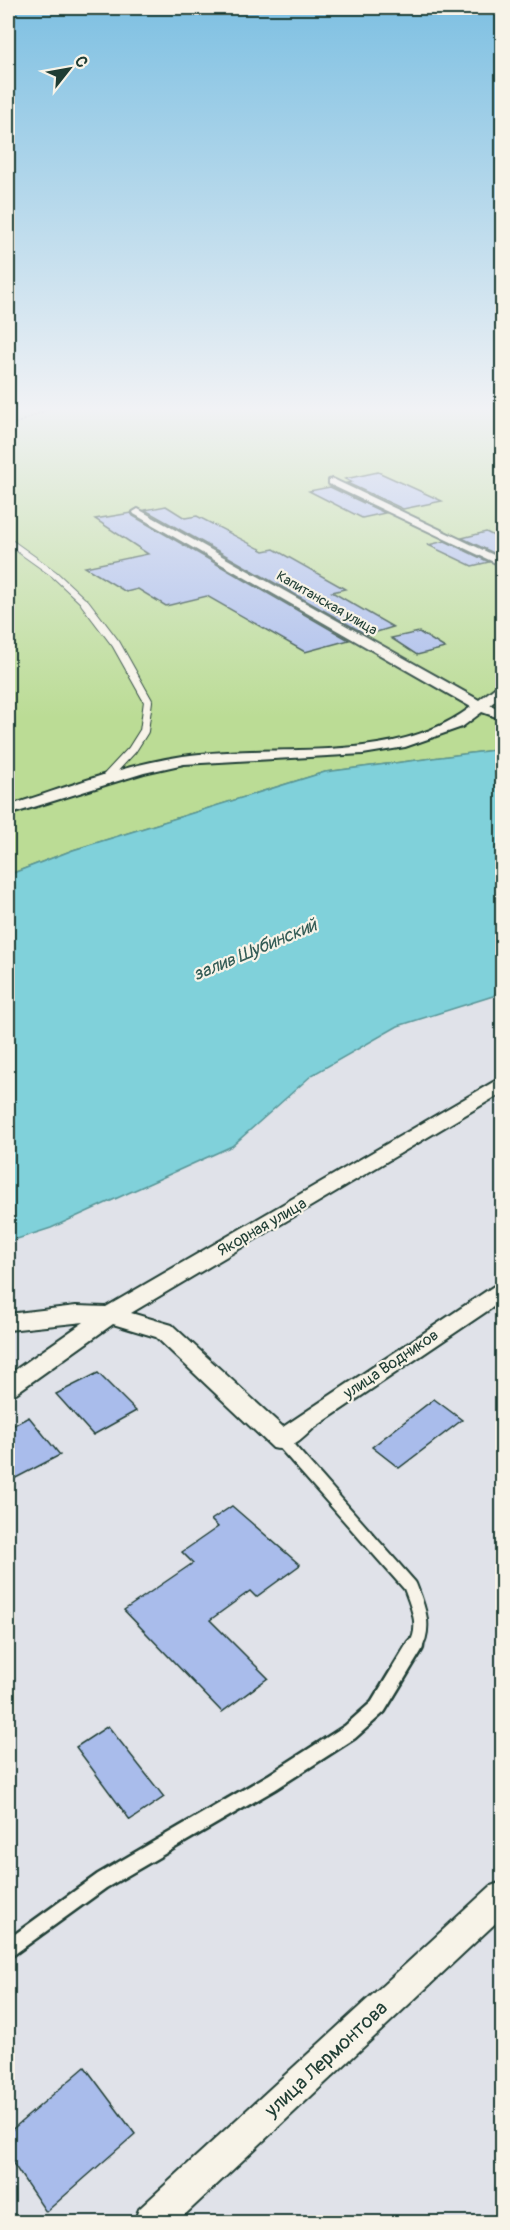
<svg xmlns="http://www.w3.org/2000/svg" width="510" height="2230" font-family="Pangolin,sans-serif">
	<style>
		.green { fill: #bbdc95; stroke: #6d8c64; stroke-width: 1.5 }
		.water { fill: #80d1da; stroke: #599698; stroke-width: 1.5 }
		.building { fill: #a9bceb; stroke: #1f3d34; stroke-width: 1.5 }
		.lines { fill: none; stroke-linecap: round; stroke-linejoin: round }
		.service-far3-casing { stroke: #1f3d34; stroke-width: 8 }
		.service-far2-casing { stroke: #1f3d34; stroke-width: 10 }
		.service-far1-casing { stroke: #1f3d34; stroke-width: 17 }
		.service-casing { stroke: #1f3d34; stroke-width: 21 }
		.minor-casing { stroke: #1f3d34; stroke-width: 4 }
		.path { stroke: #1f3d34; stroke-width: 2; stroke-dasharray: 2 2; stroke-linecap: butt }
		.service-far3 { stroke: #f7f3e8; stroke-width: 6 }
		.service-far2 { stroke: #f7f3e8; stroke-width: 8 }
		.service-far1 { stroke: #f7f3e8; stroke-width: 13 }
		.service { stroke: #f7f3e8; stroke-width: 16 }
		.minor { fill: #f7f3e8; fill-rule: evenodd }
		.labels { text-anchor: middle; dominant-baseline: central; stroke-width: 4.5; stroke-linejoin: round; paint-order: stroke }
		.far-street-label { font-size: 14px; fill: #1f3d34; stroke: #f7f3e8 }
		.street-label { font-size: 16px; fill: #1f3d34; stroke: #f7f3e8 }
		.water-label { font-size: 18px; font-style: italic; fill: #325b55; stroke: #f7f3e8 }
		.near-street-label { font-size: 20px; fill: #1f3d34; stroke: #f7f3e8 }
	</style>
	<rect width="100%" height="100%" fill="#e0e2e9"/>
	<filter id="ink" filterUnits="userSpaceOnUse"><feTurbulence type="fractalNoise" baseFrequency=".0167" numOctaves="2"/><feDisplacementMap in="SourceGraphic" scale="12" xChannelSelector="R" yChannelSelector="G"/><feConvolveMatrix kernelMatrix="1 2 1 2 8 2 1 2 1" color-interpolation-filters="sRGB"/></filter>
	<g filter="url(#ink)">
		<!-- green -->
		<path class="green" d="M8,406H502V749L325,772L73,850L8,875Z"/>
		<!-- water -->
		<path class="water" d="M502,749V987L493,996L398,1026L312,1075L232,1146L51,1228L8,1242V875L73,850L325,772Z"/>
		<!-- building -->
		<g class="building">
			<path d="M378,472L442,501L403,509L347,483L351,482L345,479Z"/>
			<path d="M330,487L385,513L362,518L309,491Z"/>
			<path d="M166,506L185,518L197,516L264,551L274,549L345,589L332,592L393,627L367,635L145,510Z"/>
			<path d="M131,513L133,516L349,640L305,652L207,596L166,606L138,589L126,592L85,567L148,554L95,519Z"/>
			<path d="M486,532L502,540V557L462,538Z"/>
			<path d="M445,541L489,562L472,566L428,545Z"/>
			<path d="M419,632L445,648L417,655L391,638Z"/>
			<path d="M98,1373L136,1411L93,1435L56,1394Z"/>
			<path d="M434,1399L462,1420L399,1468L372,1447Z"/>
			<path d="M29,1417L60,1455L8,1482V1428Z"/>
			<path d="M232,1506L300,1565L256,1597L250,1591L210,1620L268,1678L222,1712L124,1610L193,1563L182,1552L218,1527L211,1520Z"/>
			<path d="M108,1726L164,1797L130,1820L76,1747Z"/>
			<path d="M85,2067L135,2134L46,2212L8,2156V2133Z"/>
		</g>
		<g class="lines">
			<!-- service-far3 casing -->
			<g class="service-far3-casing">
				<path id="service-far3" d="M12,544L54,574L86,604"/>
			</g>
			<!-- service-far2 casing -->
			<g class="service-far2-casing">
				<path id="service-far2" d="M85,603L116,644L148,701L144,731L132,750L104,780"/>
			</g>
			<!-- service-far1 casing -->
			<g class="service-far1-casing">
				<path id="service-far1" d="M282,1441L410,1586C418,1607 427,1627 415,1647"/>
			</g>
			<!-- service casing -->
			<g class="service-casing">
				<path id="service" d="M8,1949L102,1881L272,1782L350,1732L378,1707L415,1646"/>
			</g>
			<!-- minor casing -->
			<g class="minor-casing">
				<g id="minor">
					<path d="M333,479L502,559V566L329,484V480Z"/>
					<path d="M138,509L479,700L497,686L502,685V695L490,705L502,710V719L482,712L462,727L405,747L363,754L184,764L144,773L8,815V806C65,788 123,765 183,756C276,742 392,767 471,707L134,514L133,512Z"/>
					<path d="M502,1079V1093L131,1313L172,1325L283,1427L494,1286L502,1283V1301L314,1428C302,1439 290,1453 273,1448L156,1337L113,1324L16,1393L8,1396V1375L84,1322L8,1330V1314L76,1306L106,1307L495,1081Z"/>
					<path d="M502,1882V1917L177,2222H134L139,2209L491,1886Z"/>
				</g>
			</g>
			<!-- path -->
			<path class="path" d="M8,427L55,406"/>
			<!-- service-far3 -->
			<use href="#service-far3" class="service-far3"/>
			<!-- service-far2 -->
			<use href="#service-far2" class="service-far2"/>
			<!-- service-far1 -->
			<use href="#service-far1" class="service-far1"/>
			<!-- service -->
			<use href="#service" class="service"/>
			<!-- minor -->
			<use href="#minor" class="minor"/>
		</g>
	</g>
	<!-- sky -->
	<linearGradient id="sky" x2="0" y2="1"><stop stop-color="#7ec0e2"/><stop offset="0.57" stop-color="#f1f2f5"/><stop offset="1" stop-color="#f1f2f5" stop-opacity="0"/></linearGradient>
	<rect width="510" height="718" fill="url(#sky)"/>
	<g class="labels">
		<!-- far-street labels -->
		<g class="far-street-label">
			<text transform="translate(327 603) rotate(30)">Капитанская улица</text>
		</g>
		<!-- street labels -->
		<g class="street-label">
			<text transform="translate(262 1227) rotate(-30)">Якорная улица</text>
			<text transform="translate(391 1364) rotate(-34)">улица Водников</text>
		</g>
		<!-- water labels -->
		<g class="water-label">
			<text transform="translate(255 950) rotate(-23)">залив Шубинский</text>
		</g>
		<!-- near-street labels -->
		<g class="near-street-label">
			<text transform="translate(326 2059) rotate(-43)">улица Лермонтова</text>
		</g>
	</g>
	<!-- margin -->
	<rect width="510" height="2230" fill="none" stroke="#f7f3e8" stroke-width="30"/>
	<rect x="15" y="15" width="480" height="2200" fill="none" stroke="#1f3d34" stroke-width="2" filter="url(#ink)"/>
	<!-- north arrow -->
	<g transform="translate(69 69) rotate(59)" stroke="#f7f3e8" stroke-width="4.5" paint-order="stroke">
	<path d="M0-4.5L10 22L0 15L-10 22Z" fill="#1f3d34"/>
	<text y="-9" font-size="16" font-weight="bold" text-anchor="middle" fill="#1f3d34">С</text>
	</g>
</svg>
